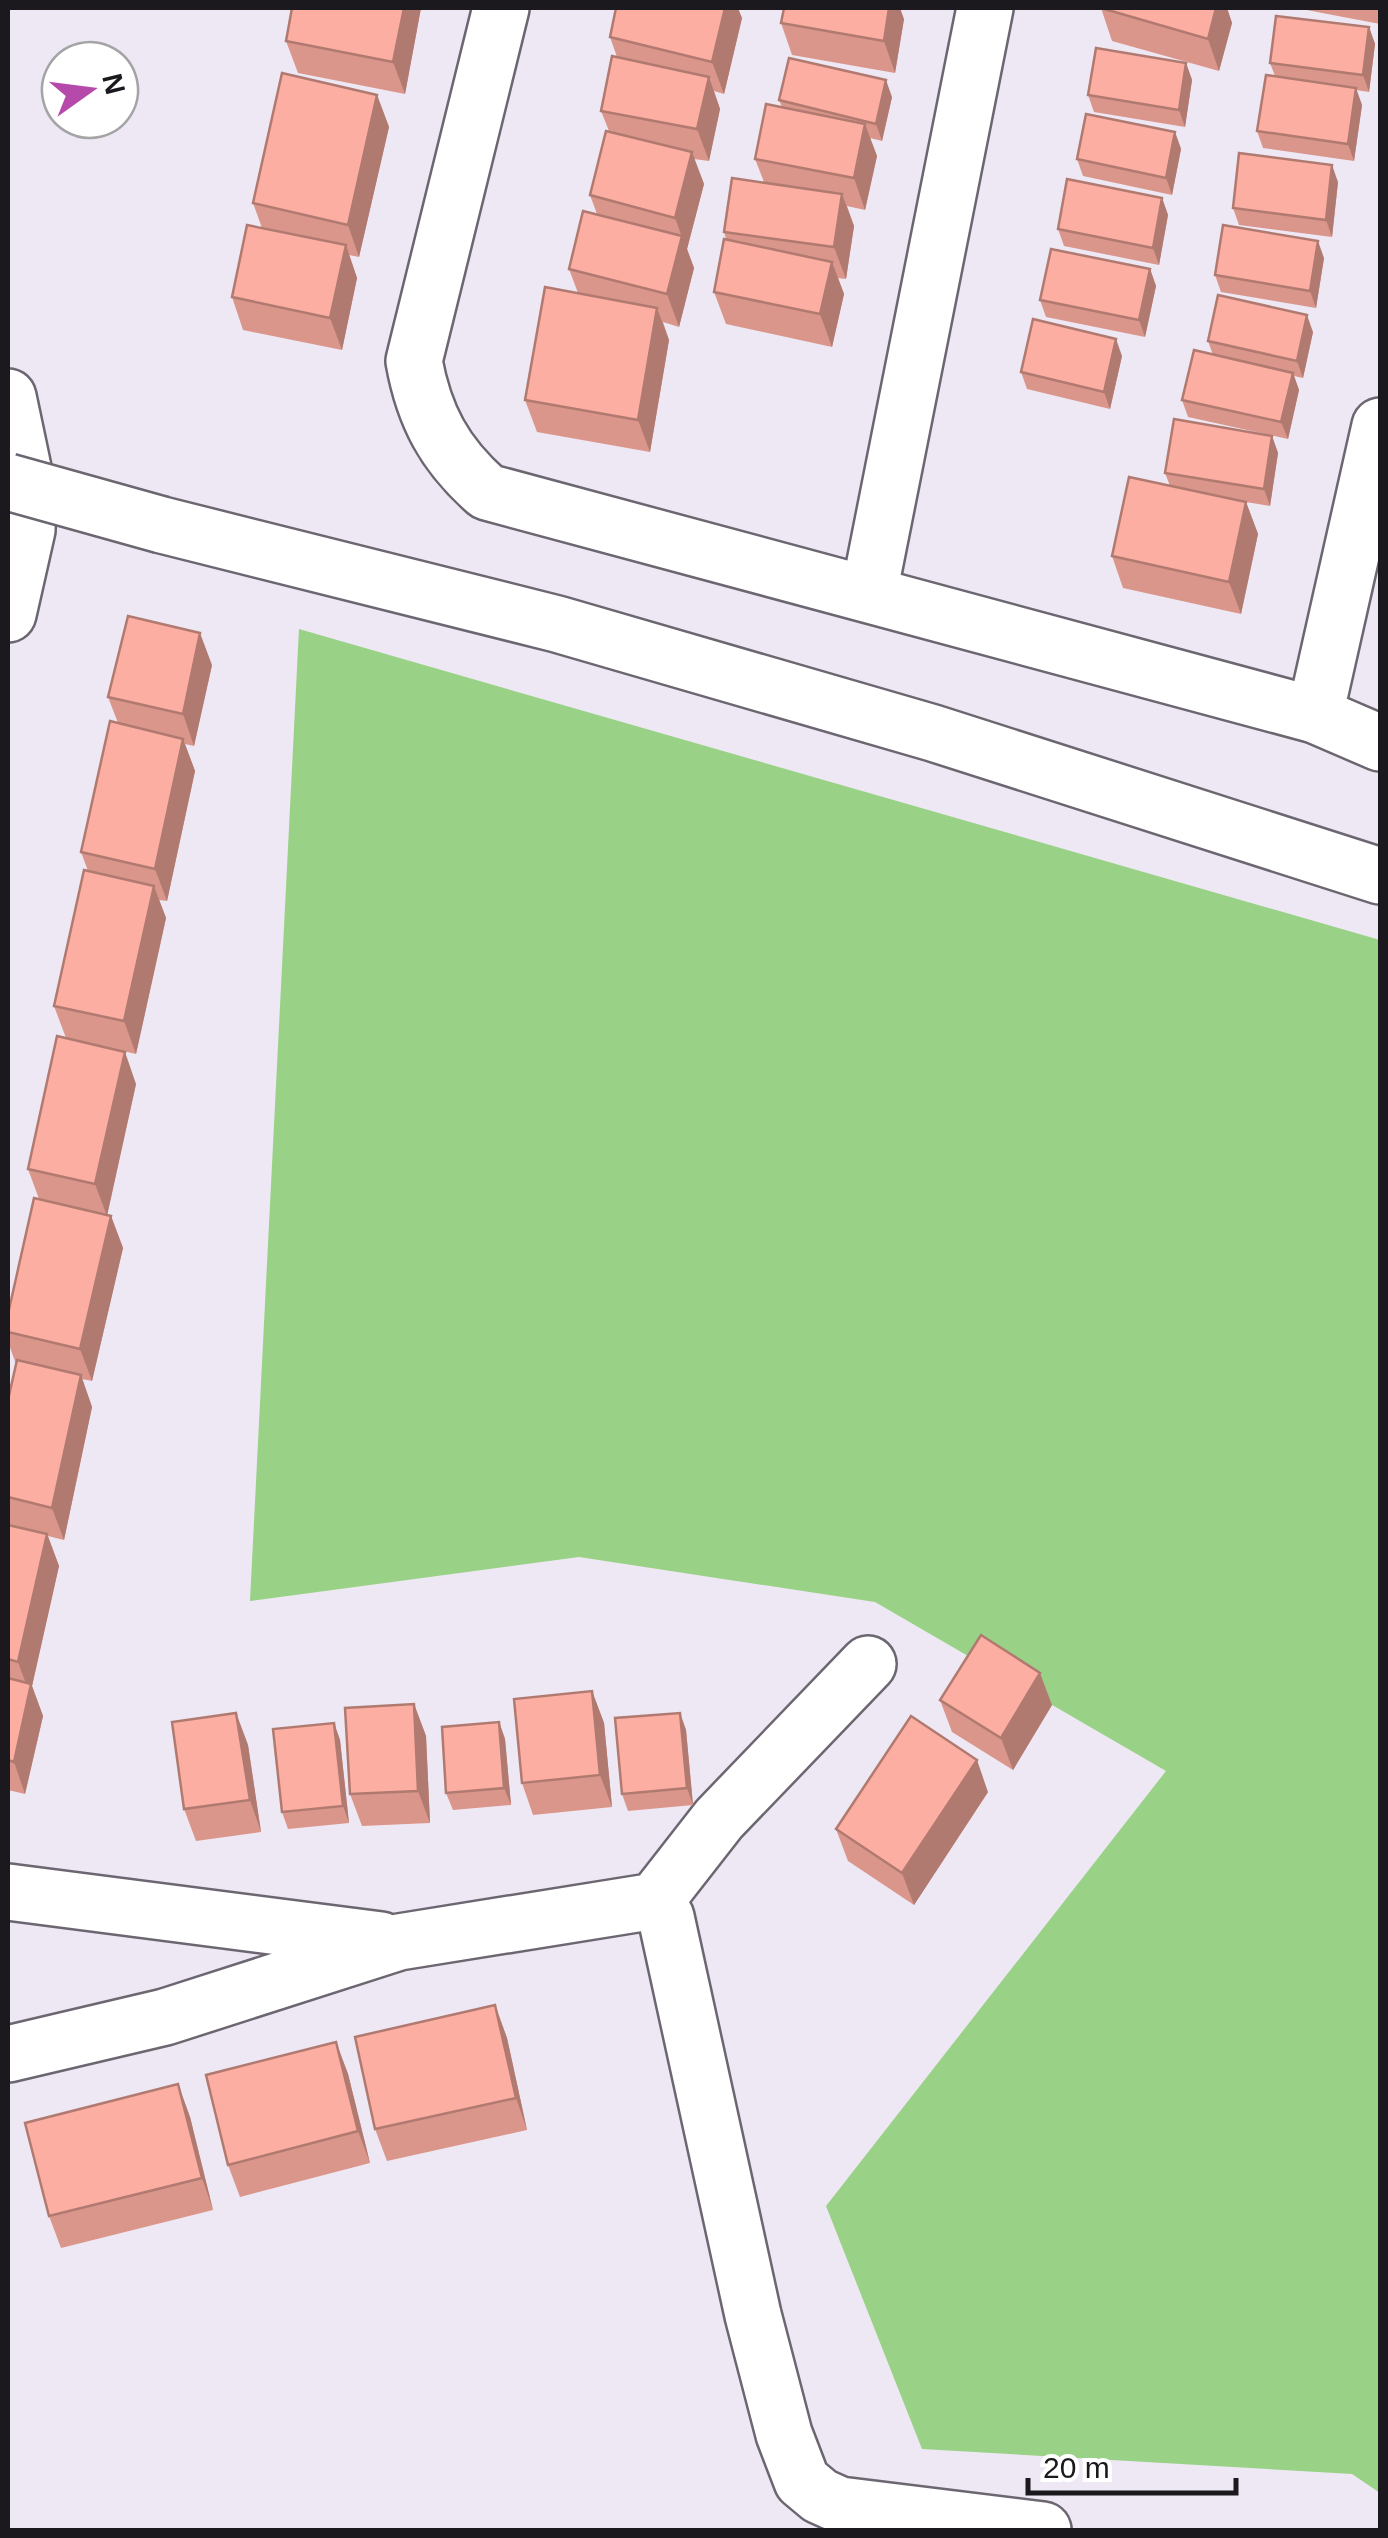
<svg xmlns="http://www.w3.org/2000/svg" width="1388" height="2538" font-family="Arial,sans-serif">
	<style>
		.green { fill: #99d286 }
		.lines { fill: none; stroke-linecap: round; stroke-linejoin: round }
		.minor-casing { stroke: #6c6671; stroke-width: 60 }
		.minor { stroke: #fff; stroke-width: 55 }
		.minor-bridge-casing { stroke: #6c6671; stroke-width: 60; stroke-linecap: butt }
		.minor-bridge { stroke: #fff; stroke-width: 55 }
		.wall { fill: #da968b }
		.shaded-wall { fill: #b17a71 }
		.building { fill: #fdaea2; stroke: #b17a71; stroke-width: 2.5 }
	</style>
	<rect width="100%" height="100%" fill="#eee8f4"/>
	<!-- green -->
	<path class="green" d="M299,629L1380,940V2493L1352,2474L922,2449L826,2206L1166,1771L875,1602L579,1557L250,1601Z"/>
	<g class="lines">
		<!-- minor casing -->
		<g class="minor-casing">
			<g id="minor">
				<path d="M501,8L414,361C424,416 444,454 487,492L1315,715L1380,743"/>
				<path d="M8,397L28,492L27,530L8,614"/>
				<path d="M162,525L557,624L933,733L1380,876"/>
				<path d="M869,593L985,8"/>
				<path d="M1315,715L1380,426"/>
				<path d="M8,1892L381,1940"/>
				<path d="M655,1901L666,1917L753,2315L784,2434L802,2481L820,2496L840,2505L1043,2530"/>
				<path d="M8,2054L165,2017L399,1942L655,1901L719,1819L868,1664"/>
			</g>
		</g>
		<!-- minor -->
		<use href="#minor" class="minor"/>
		<!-- minor-bridge casing -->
		<g class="minor-bridge-casing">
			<path id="minor-bridge" d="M8,482L162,525"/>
		</g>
		<!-- minor-bridge -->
		<use href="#minor-bridge" class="minor-bridge"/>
	</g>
	<!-- wall -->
	<g class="wall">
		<path d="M421,8L405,94L298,73L286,41Z"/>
		<path d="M1101,8H1227L1232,23L1219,71L1112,41Z"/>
		<path d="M1296,8H1380V24Z"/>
		<path d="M742,18L724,94L714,91L720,109L709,161L694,159L704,184L687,249L694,268L679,327L663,322L669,340L650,452L537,432L525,400L578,293L569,269L597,214L590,195L609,131L601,111L617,57L610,37Z"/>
		<path d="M904,19L895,73L792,55L781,23Z"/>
		<path d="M1369,27L1375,44L1369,92L1356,90L1362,105L1354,161L1263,148L1257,131L1275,76L1270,63Z"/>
		<path d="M1186,63L1192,80L1185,127L1094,112L1088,95Z"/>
		<path d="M377,95L389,127L359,257L349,255L357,278L342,350L243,330L232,297L262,228L253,203Z"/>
		<path d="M892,97L882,141L870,138L877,156L865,210L847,206L854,226L846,279L838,278L844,294L832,347L726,324L714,292L726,239L724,232L764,182L755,159L782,107L779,100Z"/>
		<path d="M1175,132L1181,149L1172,195L1083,176L1077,159Z"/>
		<path d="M1338,182L1332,237L1239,225L1233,208Z"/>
		<path d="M1162,198L1168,215L1159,265L1064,246L1058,229Z"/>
		<path d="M1324,258L1316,308L1221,292L1215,275Z"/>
		<path d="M1150,269L1156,286L1145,337L1046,317L1040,300Z"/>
		<path d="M1313,332L1303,378L1294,376L1299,390L1288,439L1188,417L1182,400L1213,355L1208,341Z"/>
		<path d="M1122,356L1110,409L1027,389L1021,372Z"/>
		<path d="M1272,436L1278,453L1270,506L1246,502L1258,534L1241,614L1123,588L1112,556L1170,486L1165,473Z"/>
		<path d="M212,665L194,746L185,744L195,771L167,901L159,900L166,918L136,1054L66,1038L54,1006L88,871L81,852L118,723L108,697Z"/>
		<path d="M136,1084L107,1215L111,1216L123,1248L92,1381L82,1379L92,1407L64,1540L48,1536L59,1566L32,1686L43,1716L25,1794L8,1790V1400L16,1364L8,1342V1314L39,1199L28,1169Z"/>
		<path d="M592,1691L604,1723L612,1807L533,1815L522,1783Z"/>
		<path d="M940,1700L1052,1705L1013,1770L952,1732Z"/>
		<path d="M414,1704L426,1736L430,1823L362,1826L350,1794Z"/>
		<path d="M236,1713L248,1745L261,1832L196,1841L184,1809Z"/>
		<path d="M680,1713L686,1730L693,1805L628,1811L622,1794Z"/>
		<path d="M499,1722L505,1739L511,1805L453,1810L446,1793Z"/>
		<path d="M334,1723L340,1740L349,1823L288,1829L282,1812Z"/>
		<path d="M988,1792L914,1905L848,1861L836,1829Z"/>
		<path d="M495,2005L507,2038L527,2130L387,2161L375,2129Z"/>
		<path d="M336,2042L348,2074L370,2163L240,2197L228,2165Z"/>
		<path d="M178,2084L190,2117L213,2210L61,2248L49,2216Z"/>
	</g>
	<!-- shaded-wall -->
	<g class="shaded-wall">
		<path d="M404,8H421L405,94L393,62Z"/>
		<path d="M725,8H738L742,18L724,94L712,62Z"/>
		<path d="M889,8H900L904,19L895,73L884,41Z"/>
		<path d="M1216,8H1227L1232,23L1219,71L1208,39Z"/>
		<path d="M1369,27L1375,44L1369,92L1363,75Z"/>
		<path d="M1186,63L1192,80L1185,127L1179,110Z"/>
		<path d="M709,77L720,109L709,161L697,129Z"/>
		<path d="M886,80L892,97L882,141L876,124Z"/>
		<path d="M1356,88L1362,105L1354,161L1348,144Z"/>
		<path d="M377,95L389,127L359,257L348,225Z"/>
		<path d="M865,124L877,156L865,210L854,178Z"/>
		<path d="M1175,132L1181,149L1172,195L1166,178Z"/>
		<path d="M692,152L704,184L687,249L694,268L679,327L667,294L682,237L675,218Z"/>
		<path d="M1332,165L1338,182L1332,237L1326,220Z"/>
		<path d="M842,194L854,226L846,279L834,247Z"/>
		<path d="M1162,198L1168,215L1159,265L1153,248Z"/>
		<path d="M1318,241L1324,258L1316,308L1310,291Z"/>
		<path d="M346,245L357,278L342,350L330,318Z"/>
		<path d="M832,262L844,294L832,347L820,314Z"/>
		<path d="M1150,269L1156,286L1145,337L1139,320Z"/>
		<path d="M657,308L669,340L650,452L638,420Z"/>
		<path d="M1307,315L1313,332L1303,378L1297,361Z"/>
		<path d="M1116,339L1122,356L1110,409L1104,392Z"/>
		<path d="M1293,373L1299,390L1288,439L1281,422Z"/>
		<path d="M1272,436L1278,453L1270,506L1264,489Z"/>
		<path d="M1246,502L1258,534L1241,614L1229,582Z"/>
		<path d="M200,633L212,665L194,746L183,714Z"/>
		<path d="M183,739L195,771L167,901L155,869Z"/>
		<path d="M154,886L166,918L136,1054L124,1021Z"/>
		<path d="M125,1052L136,1084L107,1216L95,1184Z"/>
		<path d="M111,1216L123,1248L92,1381L80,1349Z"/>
		<path d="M81,1375L92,1407L64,1540L52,1508Z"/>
		<path d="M47,1534L59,1566L32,1686L43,1716L25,1794L14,1762L29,1692L18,1662Z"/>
		<path d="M1040,1673L1052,1705L1013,1770L1001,1738Z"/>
		<path d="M592,1691L604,1723L612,1807L600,1775Z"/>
		<path d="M414,1704L426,1736L430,1823L418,1791Z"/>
		<path d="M236,1713L248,1745L261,1832L250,1800Z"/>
		<path d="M680,1713L686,1730L693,1805L687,1788Z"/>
		<path d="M499,1722L505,1739L511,1805L504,1788Z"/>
		<path d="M334,1723L340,1740L349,1823L343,1806Z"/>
		<path d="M977,1760L988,1792L914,1905L902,1873Z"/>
		<path d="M495,2005L507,2038L527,2130L516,2098Z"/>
		<path d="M336,2042L348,2074L370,2163L358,2131Z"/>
		<path d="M178,2084L190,2117L213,2210L202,2178Z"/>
	</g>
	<!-- building -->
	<g class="building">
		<path d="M292,8H404L393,62L286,41Z"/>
		<path d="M616,8H725L712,62L610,37Z"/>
		<path d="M784,8H889L884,41L781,23Z"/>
		<path d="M1101,8H1216L1208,39Z"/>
		<path d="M1276,16L1369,27L1363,75L1270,63Z"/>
		<path d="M1096,48L1186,63L1179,110L1088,95Z"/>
		<path d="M612,56L709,77L697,129L601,111Z"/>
		<path d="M789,58L886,80L876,124L779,100Z"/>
		<path d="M282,73L377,95L348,225L253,203Z"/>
		<path d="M1266,75L1356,88L1348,144L1257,131Z"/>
		<path d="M766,104L865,124L854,178L755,159Z"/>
		<path d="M1086,114L1175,132L1166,178L1077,159Z"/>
		<path d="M606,131L692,152L675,218L590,195Z"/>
		<path d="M1239,153L1332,165L1326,220L1233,208Z"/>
		<path d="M732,178L842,194L834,247L724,232Z"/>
		<path d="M1067,179L1162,198L1153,248L1058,229Z"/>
		<path d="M583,211L682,236L667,294L569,269Z"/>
		<path d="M247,225L346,245L330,318L232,297Z"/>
		<path d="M1223,225L1318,241L1310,291L1215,275Z"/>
		<path d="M724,239L832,262L820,314L714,292Z"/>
		<path d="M1051,249L1150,269L1139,320L1040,300Z"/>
		<path d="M545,287L657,308L638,420L525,400Z"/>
		<path d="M1218,295L1307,315L1297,361L1208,341Z"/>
		<path d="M1033,319L1116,339L1104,392L1021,372Z"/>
		<path d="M1194,350L1293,373L1281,422L1182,400Z"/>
		<path d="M1174,419L1272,436L1264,489L1165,473Z"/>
		<path d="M1129,477L1246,502L1229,582L1112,556Z"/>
		<path d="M128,616L200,633L183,714L108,697Z"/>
		<path d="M110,721L183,739L155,869L81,852Z"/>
		<path d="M84,870L154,886L124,1021L54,1006Z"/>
		<path d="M57,1036L125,1052L95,1184L28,1169Z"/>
		<path d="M34,1198L111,1216L80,1349L8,1332V1314Z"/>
		<path d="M17,1360L81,1375L52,1508L8,1497V1400Z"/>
		<path d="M8,1525L47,1534L18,1662L8,1659Z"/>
		<path d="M981,1635L1040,1673L1001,1738L940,1700Z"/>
		<path d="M8,1678L31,1684L14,1762L8,1760Z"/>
		<path d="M592,1691L600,1775L522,1783L514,1699Z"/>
		<path d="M414,1704L418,1791L350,1794L345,1708Z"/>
		<path d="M236,1713L250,1800L184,1809L172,1722Z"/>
		<path d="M680,1713L687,1788L622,1794L615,1718Z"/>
		<path d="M911,1716L977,1760L902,1873L836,1829Z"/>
		<path d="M499,1722L504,1788L446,1793L442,1727Z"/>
		<path d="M334,1723L343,1806L282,1812L273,1729Z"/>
		<path d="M495,2005L516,2098L375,2129L355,2037Z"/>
		<path d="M336,2042L358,2131L228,2165L206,2075Z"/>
		<path d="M178,2084L202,2178L49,2216L25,2123Z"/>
	</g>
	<!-- border -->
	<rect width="1388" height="2538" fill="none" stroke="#1b191d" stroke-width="20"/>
	<!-- north arrow -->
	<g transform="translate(90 90) rotate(76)"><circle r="48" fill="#ffffff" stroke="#a4a3a5" stroke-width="2.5"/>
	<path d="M0-8L18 38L0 25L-18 38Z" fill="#b54aaa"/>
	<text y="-15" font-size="28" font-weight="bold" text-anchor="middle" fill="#1b191d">N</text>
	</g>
	<!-- scale -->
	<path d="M1028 2478v15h208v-15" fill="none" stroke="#1b191d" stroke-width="5"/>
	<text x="1043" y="2478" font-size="30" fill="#1b191d" stroke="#ffffff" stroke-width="8" paint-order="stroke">20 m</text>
</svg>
